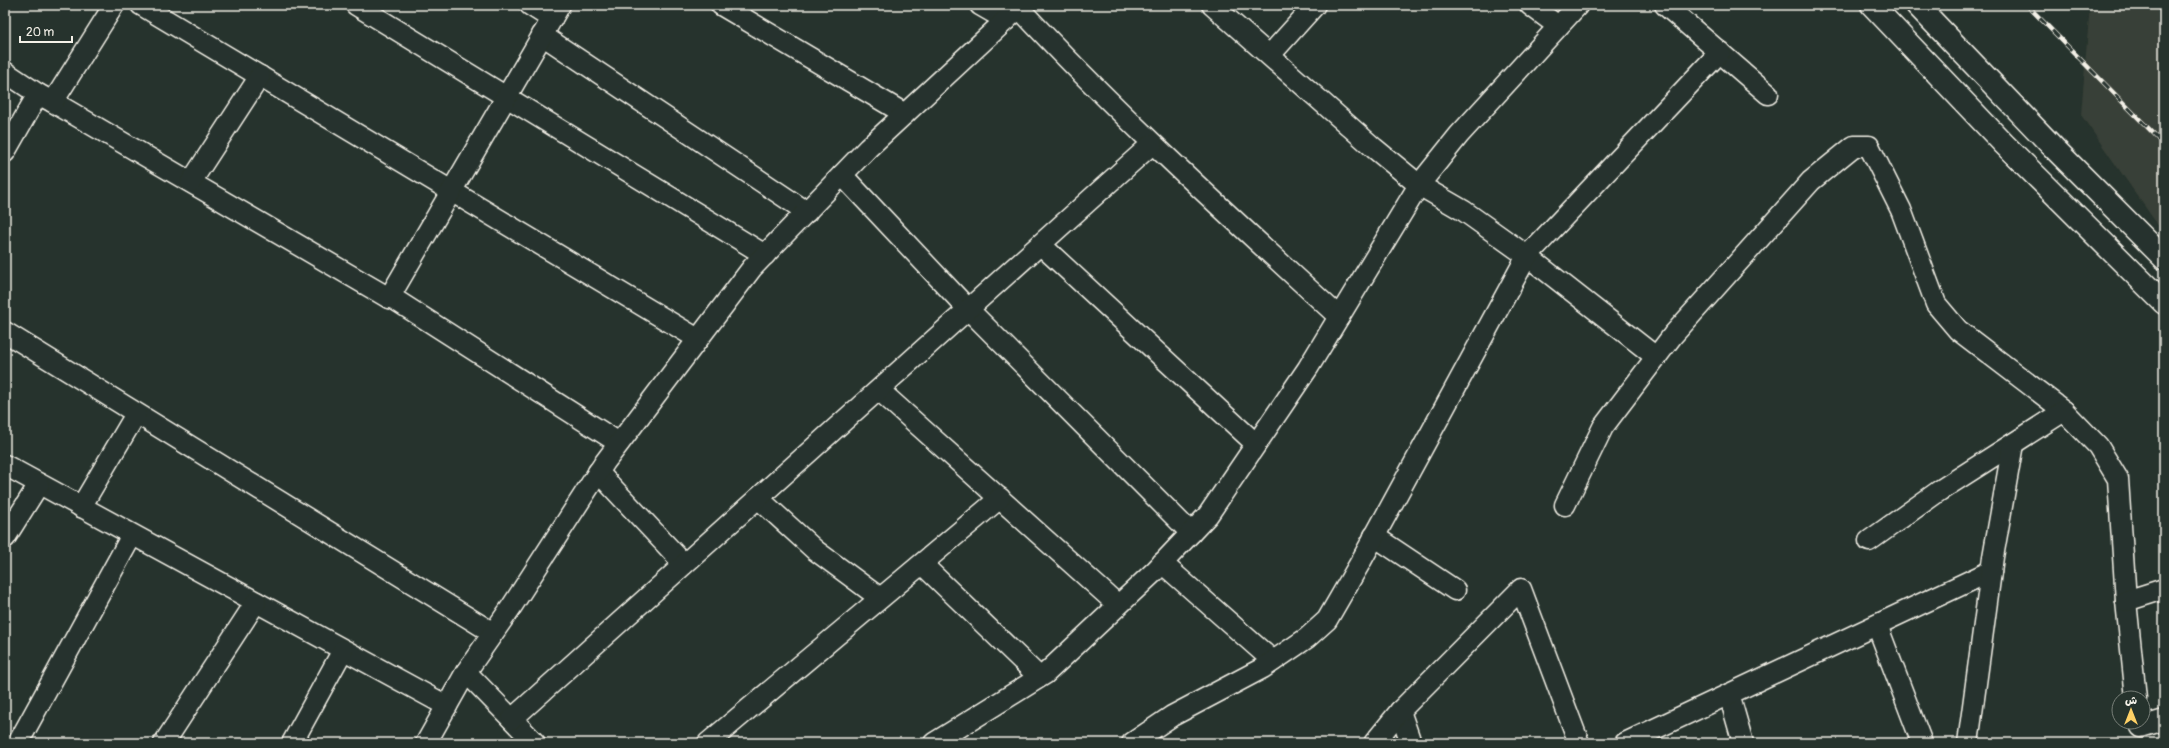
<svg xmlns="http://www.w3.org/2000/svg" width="2169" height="748" font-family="Pangolin,'Playpen Sans Arabic',sans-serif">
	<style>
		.built { fill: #394037 }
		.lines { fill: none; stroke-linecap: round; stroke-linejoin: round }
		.minor-casing { stroke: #f4f1e8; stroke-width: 23 }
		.secondary-casing { stroke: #f4f1e8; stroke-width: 25 }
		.minor { stroke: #26332d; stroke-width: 20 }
		.secondary { stroke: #26332d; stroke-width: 22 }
		.rail-casing { stroke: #f4f1e8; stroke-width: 4.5 }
		.rail { stroke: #26332d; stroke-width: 3; stroke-dasharray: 9; stroke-linecap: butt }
	</style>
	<rect width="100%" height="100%" fill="#26332d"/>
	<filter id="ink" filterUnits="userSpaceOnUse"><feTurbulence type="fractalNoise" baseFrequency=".025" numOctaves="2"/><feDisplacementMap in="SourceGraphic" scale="8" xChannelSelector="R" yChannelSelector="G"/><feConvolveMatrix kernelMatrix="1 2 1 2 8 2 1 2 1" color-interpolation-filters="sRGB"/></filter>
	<g filter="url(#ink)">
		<!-- built -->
		<path class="built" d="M2090,5H2164V234L2081,115Z"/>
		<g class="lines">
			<!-- minor casing -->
			<g class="minor-casing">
				<g id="minor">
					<path d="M141,5L698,339"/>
					<path d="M356,5L765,255"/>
					<path d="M530,5L552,19"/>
					<path d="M721,5L905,114"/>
					<path d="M980,5L1006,20"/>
					<path d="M1212,5L1374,148L1419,185L1464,211L1527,256L1656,357"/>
					<path d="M1530,5L1558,26"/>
					<path d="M1665,5L1768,94"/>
					<path d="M1019,8C1120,117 1230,216 1339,317"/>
					<path d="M542,35L807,212"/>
					<path d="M1270,55L1315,5"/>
					<path d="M5,72L38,94"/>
					<path d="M53,102L389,298L394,299L619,443"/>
					<path d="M5,152L38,94L53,102L114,5"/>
					<path d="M842,175L968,309L1191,533"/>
					<path d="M191,182L260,76"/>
					<path d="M1041,245L1256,444"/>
					<path d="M389,298L560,5"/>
					<path d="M5,332L493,633"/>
					<path d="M879,390L1118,605"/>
					<path d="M5,465L447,706"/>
					<path d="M598,472L684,564"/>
					<path d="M758,498L815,550L880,598"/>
					<path d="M1565,505L1603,427L1673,335L1811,181L1854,146H1869L1901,210L1936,304L1958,330L2064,411L2098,446L2118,479L2126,601L2136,698"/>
					<path d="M81,507L136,414"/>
					<path d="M1374,536L1455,590"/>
					<path d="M5,538L39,484"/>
					<path d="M1869,541L1939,491L2064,411"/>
					<path d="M1162,563L1273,661"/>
					<path d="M922,564L1039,677"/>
					<path d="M2126,601L2164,589"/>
					<path d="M1877,625L1922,743"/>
					<path d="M466,672L535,743"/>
					<path d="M1729,694L1743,743"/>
					<path d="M1400,711L1411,743"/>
					<path d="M512,719L1152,144"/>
					<path d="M2141,727L2164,720"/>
					<path d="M18,743L132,535"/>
					<path d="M164,743L256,602"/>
					<path d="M292,743L343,650"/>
					<path d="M426,743L466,672L512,606L605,462L752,268L868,148L1022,5"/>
					<path d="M708,743L1000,498"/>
					<path d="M934,743L1045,674L1155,571L1208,515L1308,368L1419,185L1459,135L1578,5"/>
					<path d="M1132,743L1172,716L1263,668L1307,638L1327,620L1360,563L1527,256L1720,52"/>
					<path d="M1374,743L1400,711L1521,589L1579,743"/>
					<path d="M1625,743L1991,571"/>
					<path d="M1968,743L1993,557L2013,444"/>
				</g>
			</g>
			<!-- secondary casing -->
			<g class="secondary-casing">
				<g id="secondary">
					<path d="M1872,5L2004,144L2164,303"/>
					<path d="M1917,5L2055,149L2164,258"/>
				</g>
			</g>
			<!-- minor -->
			<use href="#minor" class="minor"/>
			<!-- secondary -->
			<use href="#secondary" class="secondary"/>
			<!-- rail casing -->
			<g class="rail-casing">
				<path id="rail" d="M2027,5L2164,144"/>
			</g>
			<!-- rail -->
			<use href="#rail" class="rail"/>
		</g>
	</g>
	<!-- margin -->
	<rect width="2169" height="748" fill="none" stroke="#26332d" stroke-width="20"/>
	<rect x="10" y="10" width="2149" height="728" fill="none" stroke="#f4f1e8" stroke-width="1.5" filter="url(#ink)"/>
	<!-- north arrow -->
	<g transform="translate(2131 710)"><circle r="19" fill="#26332d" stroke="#787f78"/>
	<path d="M0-3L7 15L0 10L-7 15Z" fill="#ffd166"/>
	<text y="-6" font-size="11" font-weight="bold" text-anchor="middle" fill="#f4f1e8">ش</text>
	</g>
	<!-- scale -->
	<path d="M20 36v6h52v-6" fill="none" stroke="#f4f1e8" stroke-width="2"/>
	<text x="26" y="36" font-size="12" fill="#f4f1e8" stroke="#26332d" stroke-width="3" paint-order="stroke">20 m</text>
</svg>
